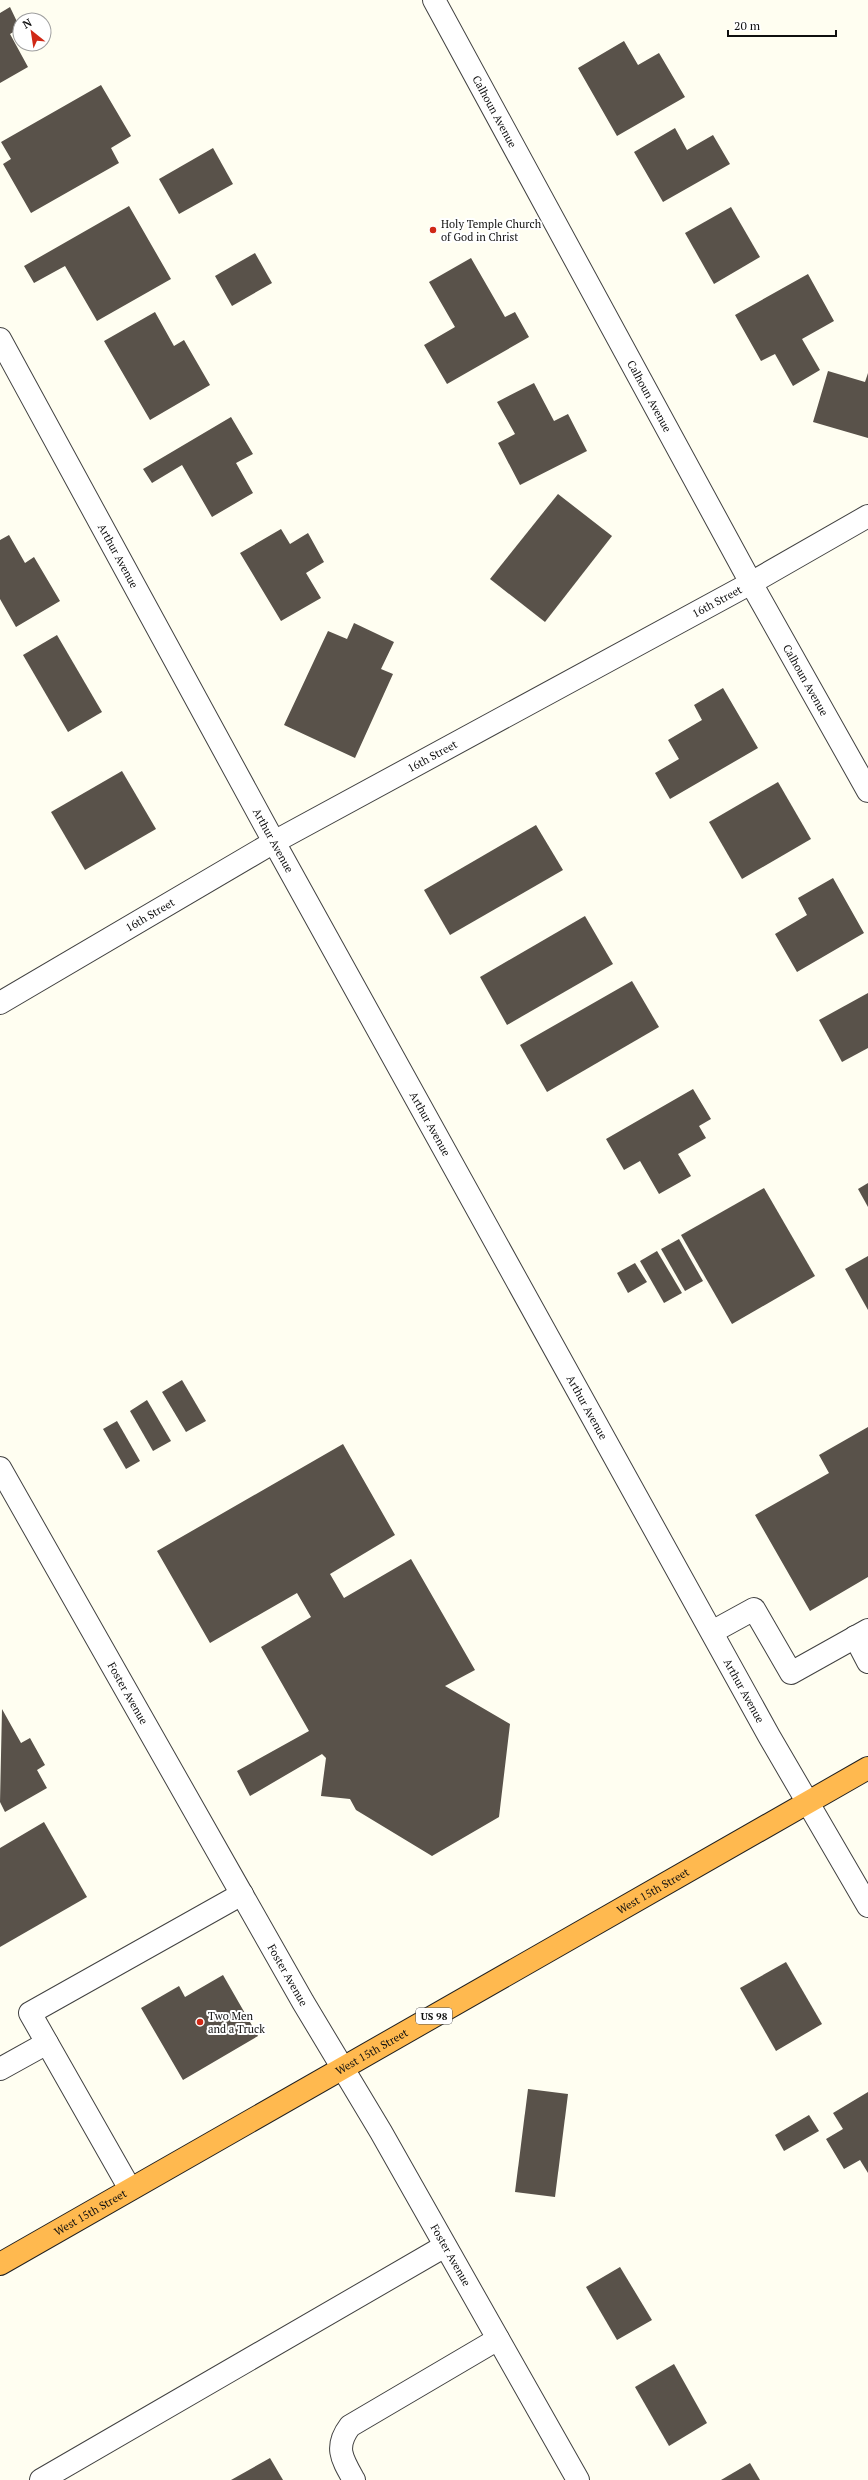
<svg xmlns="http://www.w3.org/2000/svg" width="868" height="2480" font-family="'PT Serif',serif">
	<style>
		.building { fill: #59524a }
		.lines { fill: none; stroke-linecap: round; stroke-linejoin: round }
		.minor-casing { stroke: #424242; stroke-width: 24 }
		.highway-casing { stroke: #202020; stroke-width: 24 }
		.minor { stroke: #fff; stroke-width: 22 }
		.highway { stroke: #ffb94f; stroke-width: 22 }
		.poi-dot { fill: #d02816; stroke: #fff; stroke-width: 1.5 }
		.labels { text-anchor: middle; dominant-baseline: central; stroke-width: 4; stroke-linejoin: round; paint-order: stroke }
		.shield { fill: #fff; stroke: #575757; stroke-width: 1 }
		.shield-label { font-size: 10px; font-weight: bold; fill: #0f0f0f }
		.street-label { font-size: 11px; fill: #0f0f0f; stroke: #fff }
		.poi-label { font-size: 11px; fill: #0f0f0f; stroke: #fff; text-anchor: start }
	</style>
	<rect width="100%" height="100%" fill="#fffef1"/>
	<!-- building -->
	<g class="building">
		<path d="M10,7L20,28L10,34L28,67L0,83V13Z"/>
		<path d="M624,41L638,65L659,53L685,97L617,136L578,68Z"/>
		<path d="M101,85L131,136L111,148L119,163L31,213L3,164L11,159L1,142Z"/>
		<path d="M675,128L687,150L713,135L730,164L663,202L634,152Z"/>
		<path d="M213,148L233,184L179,214L159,179Z"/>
		<path d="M129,206L171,279L97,321L65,266L34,283L24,266Z"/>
		<path d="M731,207L760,257L714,284L685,233Z"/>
		<path d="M255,253L272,283L232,306L215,276Z"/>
		<path d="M471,258L505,317L515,312L529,337L447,384L424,345L455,327L429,282Z"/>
		<path d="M808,274L834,321L802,339L820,370L793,386L775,354L761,361L735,315Z"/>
		<path d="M155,312L174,346L184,340L210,385L150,420L104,341Z"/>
		<path d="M828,371L865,382L868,373V438L813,422Z"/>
		<path d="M534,383L554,421L568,414L587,451L520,485L498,443L515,434L497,402Z"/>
		<path d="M231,417L253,454L236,463L253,493L212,517L182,465L152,483L143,469Z"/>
		<path d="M558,494L612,536L545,622L490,579Z"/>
		<path d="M281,529L290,544L308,533L324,562L306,573L321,598L281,621L240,553Z"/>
		<path d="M9,535L25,563L34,557L60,601L16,627L0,599V540Z"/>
		<path d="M354,623L394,642L381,669L393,674L355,758L284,725L328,631L347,639Z"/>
		<path d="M57,635L102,712L68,732L23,655Z"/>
		<path d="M723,688L758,748L670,799L655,773L679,759L668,740L702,720L694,705Z"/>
		<path d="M122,771L156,829L85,870L51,812Z"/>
		<path d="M778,782L811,839L742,879L709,822Z"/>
		<path d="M536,825L563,870L450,935L424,890Z"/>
		<path d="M833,878L864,933L797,972L775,934L807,915L798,898Z"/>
		<path d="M585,916L613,964L507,1025L480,977Z"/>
		<path d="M632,981L659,1027L547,1092L520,1045Z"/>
		<path d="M868,993V1048L842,1062L819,1020Z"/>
		<path d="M693,1089L711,1119L699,1126L706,1138L678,1154L691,1176L659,1194L640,1161L624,1170L606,1139Z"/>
		<path d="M868,1183V1207L858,1189Z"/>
		<path d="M764,1188L815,1276L732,1324L681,1235Z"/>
		<path d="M679,1239L703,1281L685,1291L661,1249Z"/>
		<path d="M657,1251L682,1293L664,1303L640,1261Z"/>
		<path d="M868,1256V1310L845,1269Z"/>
		<path d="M635,1263L647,1282L628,1293L617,1273Z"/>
		<path d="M182,1380L206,1421L186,1432L162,1392Z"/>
		<path d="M147,1400L171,1441L153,1451L130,1411Z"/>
		<path d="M117,1421L140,1461L126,1469L103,1429Z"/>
		<path d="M868,1427V1577L810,1611L755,1515L829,1473L819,1455Z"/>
		<path d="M343,1444L395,1535L330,1574L344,1598L411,1559L475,1670L445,1686L510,1724L499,1817L432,1856L356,1810L350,1799L321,1796L326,1758L322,1754L250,1796L237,1771L309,1731L261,1647L311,1617L297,1593L210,1643L157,1551Z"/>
		<path d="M2,1709L21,1743L30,1738L45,1765L37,1770L47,1788L5,1812L0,1802Z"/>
		<path d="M44,1822L87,1897L0,1947V1848Z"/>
		<path d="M786,1962L822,2024L776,2051L740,1988Z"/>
		<path d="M223,1975L258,2036L183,2080L141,2008L179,1986L185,1997Z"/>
		<path d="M528,2089L568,2094L555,2197L515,2192Z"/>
		<path d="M868,2092V2173L860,2160L844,2169L826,2139L843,2129L833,2113Z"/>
		<path d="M809,2115L819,2131L784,2151L775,2135Z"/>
		<path d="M620,2267L652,2320L617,2340L586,2287Z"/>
		<path d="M674,2364L707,2423L669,2446L635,2387Z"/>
		<path d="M270,2458L283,2480H231Z"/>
		<path d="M750,2463L760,2480H721Z"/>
	</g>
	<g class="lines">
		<!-- minor casing -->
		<g class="minor-casing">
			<g id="minor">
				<path id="s1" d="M434,0L751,583L868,791"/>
				<path id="s2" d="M0,339L274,842L769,1736L868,1906"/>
				<path id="s3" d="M0,1003L274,842L751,583L868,516"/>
				<path id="s4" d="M0,1468L303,2002L381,2132L578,2480"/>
				<path d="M712,1632L754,1609L791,1673L868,1630"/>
				<path d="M855,1637L868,1662"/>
				<path d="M0,2069L47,2043"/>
				<path d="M130,2189L30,2013L242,1894"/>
				<path d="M41,2480L445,2246"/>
				<path d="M354,2480C342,2459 334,2447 350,2426L498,2339"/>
			</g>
		</g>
		<!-- highway casing -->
		<g class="highway-casing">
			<g id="highway">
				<path id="s5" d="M0,2264L868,1768"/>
			</g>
		</g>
		<!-- minor -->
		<use href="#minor" class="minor"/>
		<!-- highway -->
		<use href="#highway" class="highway"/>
	</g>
	<!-- markers -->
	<g class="poi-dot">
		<circle cx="433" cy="230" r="4"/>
		<circle cx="200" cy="2022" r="4"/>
	</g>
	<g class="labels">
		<!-- shield labels -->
		<rect class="shield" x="416" y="2008" width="36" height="16" rx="3"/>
		<g class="shield-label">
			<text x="434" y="2016">US 98</text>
		</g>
		<!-- street labels -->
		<g class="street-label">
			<text stroke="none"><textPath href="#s1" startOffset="127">Calhoun Avenue</textPath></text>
			<text stroke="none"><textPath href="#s1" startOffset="451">Calhoun Avenue</textPath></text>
			<text stroke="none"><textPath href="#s2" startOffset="247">Arthur Avenue</textPath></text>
			<text stroke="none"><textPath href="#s3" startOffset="822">16th Street</textPath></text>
			<text stroke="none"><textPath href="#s1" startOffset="775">Calhoun Avenue</textPath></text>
			<text stroke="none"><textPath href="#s3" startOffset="498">16th Street</textPath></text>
			<text stroke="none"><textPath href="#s2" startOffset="571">Arthur Avenue</textPath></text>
			<text stroke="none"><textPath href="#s3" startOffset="174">16th Street</textPath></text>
			<text stroke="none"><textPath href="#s2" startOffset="895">Arthur Avenue</textPath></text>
			<text stroke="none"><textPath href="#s2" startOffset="1219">Arthur Avenue</textPath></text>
			<text stroke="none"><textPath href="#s2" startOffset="1543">Arthur Avenue</textPath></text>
			<text stroke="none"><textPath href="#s4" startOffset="259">Foster Avenue</textPath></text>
			<text stroke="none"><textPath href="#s5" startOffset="752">West 15th Street</textPath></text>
			<text stroke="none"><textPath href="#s4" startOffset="583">Foster Avenue</textPath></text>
			<text stroke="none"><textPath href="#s5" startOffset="428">West 15th Street</textPath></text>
			<text stroke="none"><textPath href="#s5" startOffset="104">West 15th Street</textPath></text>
			<text stroke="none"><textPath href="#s4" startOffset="907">Foster Avenue</textPath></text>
		</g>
		<!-- poi labels -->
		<g class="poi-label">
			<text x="441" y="224">Holy Temple Church<tspan x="441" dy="13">of God in Christ</tspan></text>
			<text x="208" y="2016">Two Men<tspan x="208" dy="13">and a Truck</tspan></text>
		</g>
	</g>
	<!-- north arrow -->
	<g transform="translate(32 32) rotate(330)"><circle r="19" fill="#ffffff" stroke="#9f9f9f"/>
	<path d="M0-3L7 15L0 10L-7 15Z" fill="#d02816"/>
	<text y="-6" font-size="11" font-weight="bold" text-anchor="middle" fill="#0f0f0f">N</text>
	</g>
	<!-- scale -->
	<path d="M728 30v6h108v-6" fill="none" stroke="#0f0f0f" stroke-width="2"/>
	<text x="734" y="30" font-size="12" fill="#0f0f0f" stroke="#ffffff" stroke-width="3" paint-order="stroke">20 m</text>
</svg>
